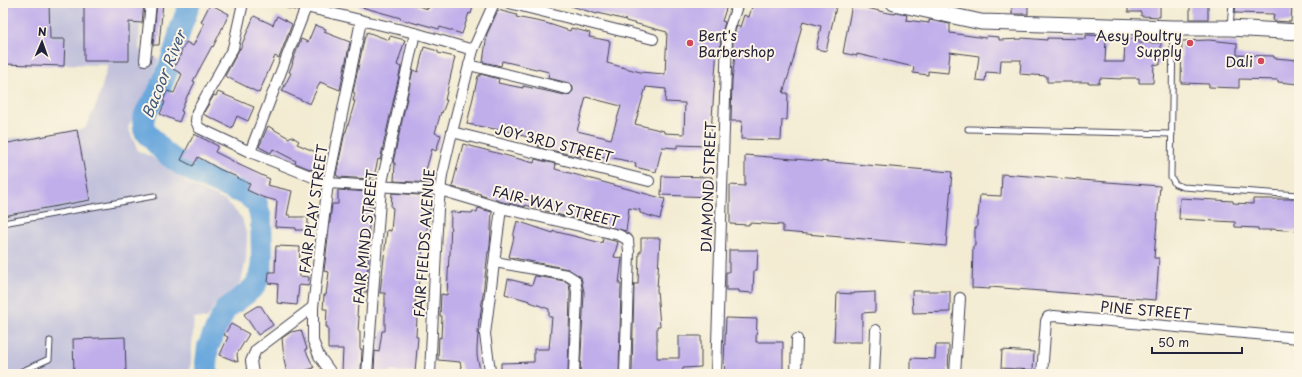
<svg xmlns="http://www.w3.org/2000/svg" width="1302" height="377" font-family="'Playpen Sans',sans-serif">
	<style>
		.industrial { fill: #c2c2dc }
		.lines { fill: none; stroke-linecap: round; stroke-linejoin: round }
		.river { stroke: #6ba8dd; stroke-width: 22 }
		.building { fill: #c0aeeb; fill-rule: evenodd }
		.service-casing { stroke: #414052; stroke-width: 7 }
		.minor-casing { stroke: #414052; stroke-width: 12 }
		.secondary-casing { stroke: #414052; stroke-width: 17 }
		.service { stroke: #fff; stroke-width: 5 }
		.minor { stroke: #fff; stroke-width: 10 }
		.secondary { stroke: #fff; stroke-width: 15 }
		.poi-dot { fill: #d1495b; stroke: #fcf5e5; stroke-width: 1.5 }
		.labels { text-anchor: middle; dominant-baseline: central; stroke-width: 4; stroke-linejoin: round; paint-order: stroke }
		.poi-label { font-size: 14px; fill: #22223b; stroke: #fcf5e5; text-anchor: end }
		.street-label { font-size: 14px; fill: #22223b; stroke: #fcf5e5 }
		.water-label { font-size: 15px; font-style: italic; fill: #3f587c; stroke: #fcf5e5 }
	</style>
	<rect width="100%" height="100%" fill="#fcf5e5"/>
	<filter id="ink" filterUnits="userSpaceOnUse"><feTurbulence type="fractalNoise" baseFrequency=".025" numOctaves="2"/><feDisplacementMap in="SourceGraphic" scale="8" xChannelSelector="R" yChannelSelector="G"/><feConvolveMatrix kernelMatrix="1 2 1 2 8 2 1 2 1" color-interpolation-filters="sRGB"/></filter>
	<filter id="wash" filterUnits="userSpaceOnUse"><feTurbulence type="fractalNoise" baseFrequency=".012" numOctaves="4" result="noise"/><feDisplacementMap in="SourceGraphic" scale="16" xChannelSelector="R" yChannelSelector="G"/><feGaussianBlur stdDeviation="0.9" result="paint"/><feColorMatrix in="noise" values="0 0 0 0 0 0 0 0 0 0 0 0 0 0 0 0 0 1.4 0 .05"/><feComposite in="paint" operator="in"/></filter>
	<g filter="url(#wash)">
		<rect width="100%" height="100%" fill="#f3ecd3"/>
		<!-- industrial -->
		<path class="industrial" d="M3,3H141L139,49L159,59L149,87L128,127L138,151L152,157L190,185L226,201L242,218L247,236L246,260L241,282L227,297L214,306L207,319L194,318L190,374H3V370L6,369V330L3,324V139L85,129L97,103L108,65L3,63Z"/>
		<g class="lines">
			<!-- river -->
			<path class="river" d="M190,3L181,27L176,46L169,67L157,95L147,110L143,120L144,130L165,153L183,166L200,176L247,195L257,204L261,219L262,256L261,273L255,286L247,293L226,309L220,320L208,347L206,363L208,374"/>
		</g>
		<g id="blocks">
			<!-- building -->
			<g class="building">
				<path d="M3,3H49L50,39H65L64,66L3,64Z"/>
				<path d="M84,3H144L142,23L129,22V61H84Z"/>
				<path d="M157,3H163L159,45H153Z"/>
				<path d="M358,3H408L428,9L430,3H474L471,14L469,13L462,34L440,27L439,29L418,23V24L400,19L401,18L358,6Z"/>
				<path d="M568,3H728L722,21L725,22L721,36L720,50L717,48L711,132L707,131V146L677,145V148L662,147L656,172L635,167L636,163L609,157V159L581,152L580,157L538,147L540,140L512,133V132L467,124L478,76H480V74L499,79L498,83L523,88V86L565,95H569L573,91V87L569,83L548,78L549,72L502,61L501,66L483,62L487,34L498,10L517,15L516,17L546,23L570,31L571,28L590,33L589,37L610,41L607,63L640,72L665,74L667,32L626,21V20L598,13L597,14L568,5ZM646,87L666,89L665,102L685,103L684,134L664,133V131L635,124ZM586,97L621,106L611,139L577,131Z"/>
				<path d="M753,3H837L826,51L816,49L821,26L803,21L793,61L783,93H788L787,120H782L781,140L741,139L742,121H731L732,80L735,55L733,54V37L737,26L740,27L744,15L749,17Z"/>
				<rect x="1012" y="3" width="16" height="11"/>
				<path d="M1128,3H1160V17L1141,16V12H1128Z"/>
				<rect x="1190" y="3" width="18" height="16"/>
				<path d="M1236,3H1292L1291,22L1273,21L1274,14L1235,13Z"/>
				<path d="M210,4L229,14L213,47L212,46L193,81L195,82L189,94H188L181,111L183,112L179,122L160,114L165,102L163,101L167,91L174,93L182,74L173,69L181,54H180L186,42L193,46L204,24L201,22Z"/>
				<path d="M852,4L883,12L895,14V13L907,15L906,20L929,23V20L950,24V33L986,38L987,36L999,37V40L1022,39V38L1047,40V38L1086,39V35L1106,36L1105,62H1124L1125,39H1139V43H1161L1160,65L1154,64L1153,83H1139V78H1121V79L1100,78L1099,83H1089V82H1047V76L1020,74L1021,60H1001L1000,73L986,72L985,81L976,80L979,56L950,52L948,73L928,71V75L913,73L914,67L857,54V56L843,53Z"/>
				<path d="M254,16L273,25L277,16L292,24L279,58L275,56L259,93L225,76L240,48V49Z"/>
				<path d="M315,25L326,29L324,32L350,42L340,90L320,82L310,104L282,91L291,73L289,72L293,63H292L301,39L308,42Z"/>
				<path d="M367,32L389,40L390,36L405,40L397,65L401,67L380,160L378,159L374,177L371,176V179L338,177V176L336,175L345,132H346L355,101H353L355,93L353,92L364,40Z"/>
				<path d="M1209,40L1237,43V55L1274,56V58L1299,60V84L1278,82V80L1239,79V88L1209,87V84L1181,83L1182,41Z"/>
				<path d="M424,47L438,51V53L455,57L445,100H447L442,113L441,112L435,133L441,135L436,151L432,149L426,170L434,171L432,183L394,181L395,163L393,162L413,70L418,72Z"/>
				<path d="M218,92L254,107L248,121L237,116L232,128L203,114L214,95L216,96Z"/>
				<path d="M268,126L289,138L291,136L299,141L297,144L318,153L316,158L320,160L315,171L295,163L296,161L273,149L271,153L259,147Z"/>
				<path d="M77,130L90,200L3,216V144Z"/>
				<path d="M194,134L218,146L215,152L233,161V162L270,179L267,185L292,191L287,215H290V217H308V230H296V228L275,227L277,201L262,197L247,190L250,184L237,178V177L219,169L198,157L193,166L181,160Z"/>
				<path d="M463,144L534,163L535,159L556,164L555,169L665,199L660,219L640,213V210L629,208L626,231L560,215L525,205V207L503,202L480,195L481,194L452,187Z"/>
				<path d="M745,155L952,172L946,246L783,232V225L749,223V225L730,224V185L745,186Z"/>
				<path d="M1002,174L1160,186L1154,258H1159L1156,300L990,287V289L972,288L973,246H975V228H977V217H978L980,195L1001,196Z"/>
				<path d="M662,176L712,177L711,197L661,195Z"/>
				<path d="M338,190L370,192L369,207H373L372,221H369L367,292H359L357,316L359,317L358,331H360V349H362L361,371H342L343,349H328V327H326L327,309H323L324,295H326L329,272L324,271L332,204H338Z"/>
				<path d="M392,193L432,196L430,210H429L427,230H426L421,260H422L421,269H420L418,289L416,288L414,317H417L416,337H418L415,372L390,371L389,373L374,371L375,351L379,352L382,331H385V293H380L387,230L391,231L393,208L391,207Z"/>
				<path d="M1180,198L1233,201V203L1253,204V199H1299V231L1271,229V230H1258V228L1235,227V222L1179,219Z"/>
				<path d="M478,208L492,212L490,246L489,252H488L480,319H479L477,348V356L481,374H463L460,362L438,360L439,337L441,338L442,316H440L441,294L447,295L449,255H450L451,212L472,213L473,211L477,212Z"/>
				<path d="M517,221L553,233V231L602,243L603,238L618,242L614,257L622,258L619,284H621L619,374H580L584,292L581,277L568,269L509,257L514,237H513Z"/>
				<path d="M641,238H660L657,290L660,326H657V358H679V336H701V367L683,368L682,374H632L634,284H638L639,252H641Z"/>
				<path d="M276,246L300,247L299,276L309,277L308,286L299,285L297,305L277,303L278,284L268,283L269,272H275Z"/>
				<path d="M729,250H758L757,270H754L753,293L739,292V290H726V272H729Z"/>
				<path d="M535,276L565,281L569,284L570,292L568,374H501V363L534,362V349H549L552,317H549V309L530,302V301L505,294L508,279L532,285Z"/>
				<path d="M912,291H950V312L913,313Z"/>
				<path d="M875,292V312L862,313V342H834L835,320H836L837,293L854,294V293Z"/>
				<path d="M257,306H261L273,325L258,335L244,314Z"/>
				<path d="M726,318L757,319L756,342H783V374H725L724,361Z"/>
				<path d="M231,324L249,334L237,354L238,362L220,355L228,337L224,335Z"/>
				<path d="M301,330L307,349H305L314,368L293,374H287L284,359L282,338L291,332Z"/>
				<path d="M125,337L126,374H74L73,339Z"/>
				<path d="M936,345H949L948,374H911V358L935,359Z"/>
				<path d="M1002,350L1034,352L1033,370L1001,368Z"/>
			</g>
		</g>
	</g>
	<g filter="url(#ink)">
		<use href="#blocks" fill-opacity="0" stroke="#414052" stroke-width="1"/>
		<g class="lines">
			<!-- service casing -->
			<g class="service-casing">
				<g id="service">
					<path d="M1230,27L1232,3"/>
					<path d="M1173,29L1171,177L1175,184L1183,187L1299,195"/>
					<path d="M968,129L1172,134"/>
					<path d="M3,223L154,196"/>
					<path d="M16,374L49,359L50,341"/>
				</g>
			</g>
			<!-- minor casing -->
			<g class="minor-casing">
				<g id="minor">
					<path d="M243,3L233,48L197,112L196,121L199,128L250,152L328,183L440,190L501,208L619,235L628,240L629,252L625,374"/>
					<path d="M289,3L415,33L473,50"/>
					<path d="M509,3L653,39"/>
					<path d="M145,60L151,3"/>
					<path d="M469,65L567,89"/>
					<path d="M452,132L649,181"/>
					<path d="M250,152L306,7"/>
					<path d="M495,262L567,275L575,280L577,292L574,374"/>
					<path d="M253,374L251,361L256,350L313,307"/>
					<path d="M332,374L319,356L313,341V307L328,183L361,21"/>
					<path d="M367,374L381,187L415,33"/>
					<path d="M430,374L438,209L442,175L452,132L473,50L494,3"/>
					<path d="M492,374L490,371L485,334L501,208"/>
					<path d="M716,374L727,36L738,3"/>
					<path d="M796,374L797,339"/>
					<path d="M874,374L876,330"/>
					<path d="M955,374L960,298"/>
					<path d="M1042,374L1046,321L1048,317L1054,316L1299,338"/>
				</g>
			</g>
			<!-- secondary casing -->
			<g class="secondary-casing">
				<path id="secondary" d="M894,3L981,22L1173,28H1230L1299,32"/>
			</g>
			<!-- service -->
			<use href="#service" class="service"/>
			<!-- minor -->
			<use href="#minor" class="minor"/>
			<!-- secondary -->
			<use href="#secondary" class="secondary"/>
		</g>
	</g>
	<!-- markers -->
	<g class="poi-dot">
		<circle cx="690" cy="43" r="4"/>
		<circle cx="1190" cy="43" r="4"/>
		<circle cx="1261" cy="61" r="4"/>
	</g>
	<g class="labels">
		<!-- poi labels -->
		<g class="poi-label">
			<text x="698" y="35" text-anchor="start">Bert's<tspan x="698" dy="16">Barbershop</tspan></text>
			<text x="1182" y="35">Aesy Poultry<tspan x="1182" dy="16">Supply</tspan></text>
			<text x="1253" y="61">Dali</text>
		</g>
		<!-- street labels -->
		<g class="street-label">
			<text transform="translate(554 143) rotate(14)">JOY 3RD STREET</text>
			<text transform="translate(708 187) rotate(-88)">DIAMOND STREET</text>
			<text transform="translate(556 206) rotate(14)">FAIR-WAY STREET</text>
			<text transform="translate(313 209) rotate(-82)">FAIR PLAY STREET</text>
			<text transform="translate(365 237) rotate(-84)">FAIR MIND STREET</text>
			<text transform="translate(424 243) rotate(-86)">FAIR FIELDS AVENUE</text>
			<text transform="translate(1146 310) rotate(5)">PINE STREET</text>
		</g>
		<!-- water labels -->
		<g class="water-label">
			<text transform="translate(163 74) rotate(-68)">Bacoor River</text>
		</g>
	</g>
	<!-- margin -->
	<rect width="1302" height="377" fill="none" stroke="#fcf5e5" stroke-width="16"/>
	<!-- north arrow -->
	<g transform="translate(42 42) rotate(2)" stroke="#fcf5e5" stroke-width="3" paint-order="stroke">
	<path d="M0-3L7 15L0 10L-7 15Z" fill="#22223b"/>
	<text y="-6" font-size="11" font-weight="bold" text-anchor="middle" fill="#22223b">N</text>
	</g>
	<!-- scale -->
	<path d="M1152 347v6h90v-6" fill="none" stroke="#22223b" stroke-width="2"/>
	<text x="1158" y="347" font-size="12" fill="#22223b" stroke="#fcf5e5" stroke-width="3" paint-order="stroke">50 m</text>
</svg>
